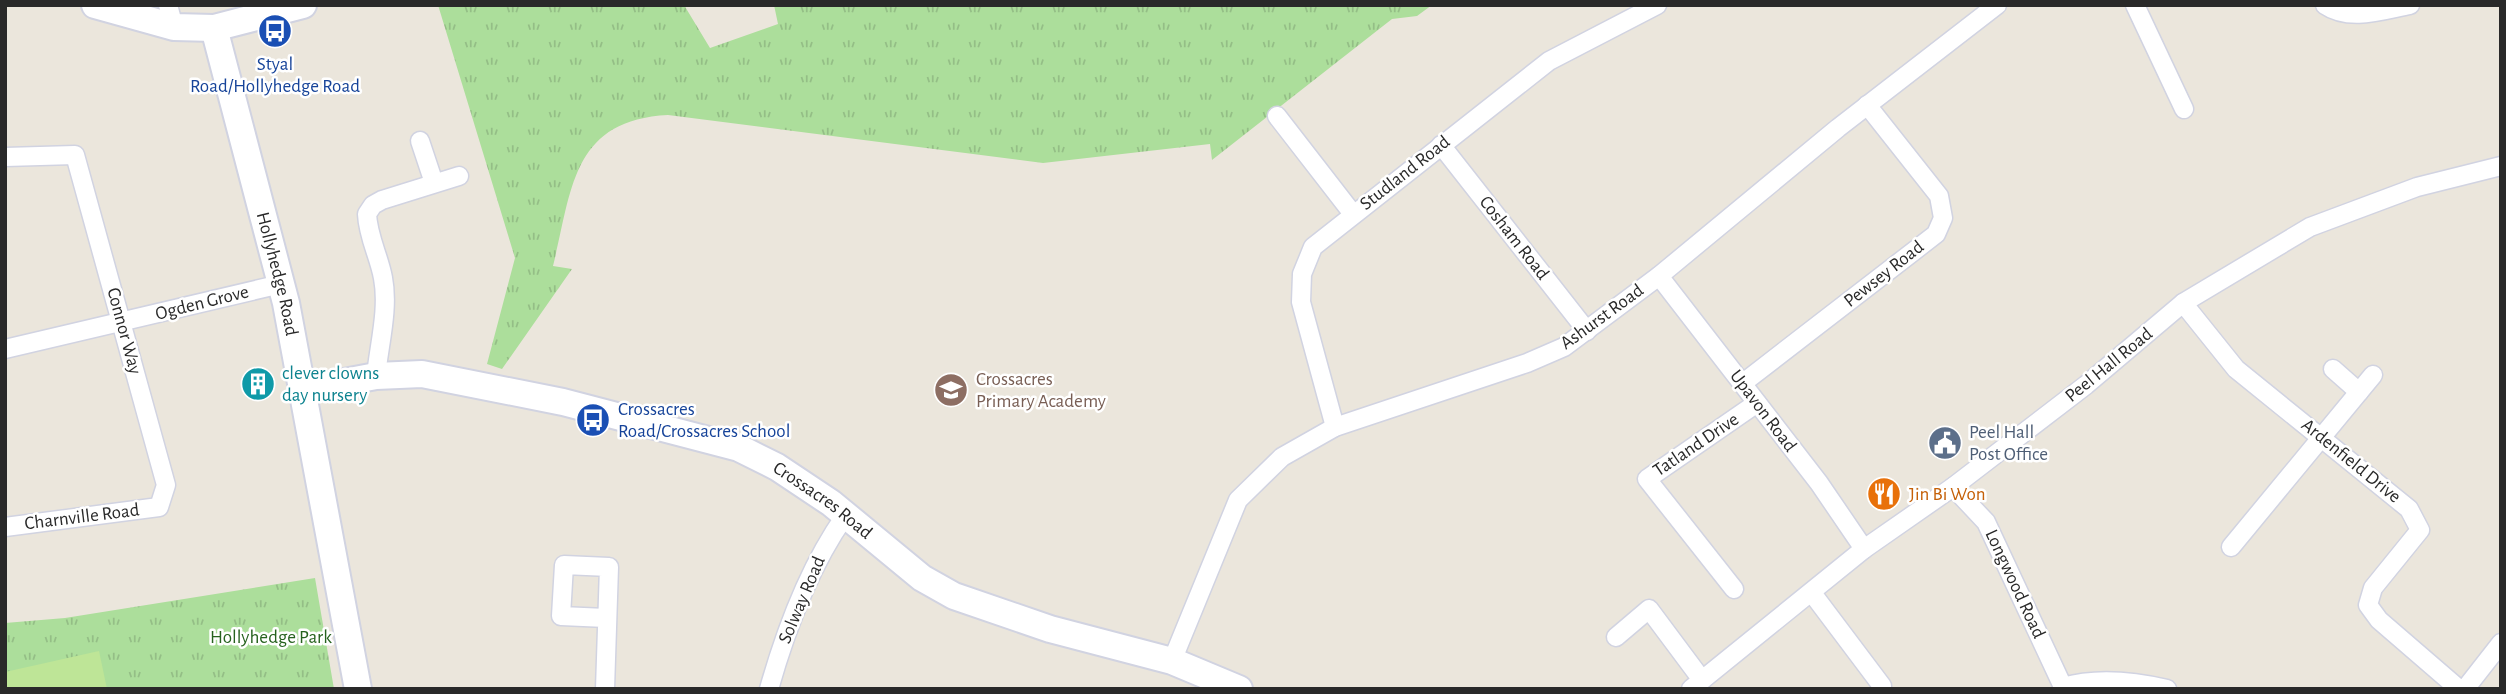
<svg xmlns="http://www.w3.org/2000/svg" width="2506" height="694" font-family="'Alegreya Sans',sans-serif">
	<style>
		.grass { fill: url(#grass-tufts) }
		.pitch { fill: #bee597 }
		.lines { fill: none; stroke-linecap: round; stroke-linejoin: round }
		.street-casing { stroke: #d1d3e1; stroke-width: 21 }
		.secondary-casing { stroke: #d1d3e1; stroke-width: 30 }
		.street { stroke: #fff; stroke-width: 18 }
		.secondary { stroke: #fff; stroke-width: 26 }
		.labels { text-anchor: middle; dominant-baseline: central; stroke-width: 5; stroke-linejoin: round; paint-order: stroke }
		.transit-label { font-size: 19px; fill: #164399; stroke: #fff }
		.street-label { font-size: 19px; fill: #292929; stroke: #fff }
		.culture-label { font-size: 19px; fill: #0d838f; stroke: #fff; text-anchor: start }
		.education-label { font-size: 19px; fill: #785e54; stroke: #fff; text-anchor: start }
		.service-label { font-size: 19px; fill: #4e5e75; stroke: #fff; text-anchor: start }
		.food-label { font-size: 19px; fill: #c56008; stroke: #fff; text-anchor: start }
		.park-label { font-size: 19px; fill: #26621e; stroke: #fff }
	</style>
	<defs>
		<pattern id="grass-tufts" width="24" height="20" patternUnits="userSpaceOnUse" patternTransform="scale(1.75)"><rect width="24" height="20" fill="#acde9b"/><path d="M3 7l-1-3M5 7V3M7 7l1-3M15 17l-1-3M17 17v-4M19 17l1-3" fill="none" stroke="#94be86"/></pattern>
	</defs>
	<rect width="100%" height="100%" fill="#ebe6dc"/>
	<!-- grass -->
	<g class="grass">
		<path d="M438,5H684L710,48L778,24L774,5H1432L1417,16L1392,19L1212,160L1210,144L1043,163L668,115C571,120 572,191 553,266L572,269L502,369L487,364L515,258Z"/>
		<path d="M315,578L334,689H5V623L65,618Z"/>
	</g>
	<!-- pitch -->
	<path class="pitch" d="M99,651L107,689H5V672Z"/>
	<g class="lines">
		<!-- street casing -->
		<g class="street-casing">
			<g id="street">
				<path d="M168,5L174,27"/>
				<path d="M2135,5L2184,109"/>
				<path d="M2325,5C2350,22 2383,10 2410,5"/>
				<path d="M1277,116L1353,214"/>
				<path d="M420,141L434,183"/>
				<path d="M1441,145L1587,331"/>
				<path d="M5,157L75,155L166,485L159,507L5,527"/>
				<path d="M1659,276L1819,483L1864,549"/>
				<path d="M2183,303L2236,369L2409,509L2420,530L2373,588L2368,605L2379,620L2459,689"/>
				<path d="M5,349L281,284"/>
				<path d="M2333,369L2359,392"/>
				<path d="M376,376C379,345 389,309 383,278C379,256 368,237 367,214L373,205L382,200L459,176"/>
				<path d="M1743,383L1936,234L1943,218L1939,196L1867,105"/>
				<path d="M1335,427L1301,302L1302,274L1313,247L1549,61L1657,5"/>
				<path d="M1953,487L1986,522L2064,689"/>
				<path d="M2231,547L2373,375"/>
				<path d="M1734,589L1647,479L1757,403"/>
				<path d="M1812,593L1882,686"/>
				<path d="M1616,637L1649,609L1702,680"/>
				<path d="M1172,661L1238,500L1282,457L1335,427L1527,363L1564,347L1659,276L1838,128L1997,5"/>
				<path d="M2063,687C2097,677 2133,681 2167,689"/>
				<path d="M605,689L609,567L564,565L561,616L606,618"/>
				<path d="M769,689C786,629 809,567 845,516"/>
				<path d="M1691,689L1864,549L1953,487L2086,385L2183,303L2310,227L2417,187L2501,166"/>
				<path d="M2465,689L2501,643"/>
			</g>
		</g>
		<!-- secondary casing -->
		<g class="secondary-casing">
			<g id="secondary">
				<path d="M95,5L174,27L214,28L303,5"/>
				<path id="s1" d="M214,28L286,303L358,689"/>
				<path id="s2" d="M302,390L376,376L422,374L563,402L739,448L777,467L831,503L922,578L954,596L1050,629L1172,661L1239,689"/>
			</g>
		</g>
		<!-- street -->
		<use href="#street" class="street"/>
		<!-- secondary -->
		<use href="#secondary" class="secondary"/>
	</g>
	<!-- icons -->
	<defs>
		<g id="bus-disc" transform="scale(1.75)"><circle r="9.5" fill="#1a4fb4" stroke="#fff"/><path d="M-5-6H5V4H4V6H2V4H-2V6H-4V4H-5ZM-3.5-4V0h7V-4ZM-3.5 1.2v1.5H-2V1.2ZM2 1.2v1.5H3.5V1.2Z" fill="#fff"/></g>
		<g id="building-disc" transform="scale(1.75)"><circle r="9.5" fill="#0f9aa8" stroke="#fff"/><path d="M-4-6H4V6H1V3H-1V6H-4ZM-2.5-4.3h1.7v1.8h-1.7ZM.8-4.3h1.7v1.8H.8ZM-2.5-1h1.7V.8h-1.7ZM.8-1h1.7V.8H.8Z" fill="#fff"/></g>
		<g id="school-disc" transform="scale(1.75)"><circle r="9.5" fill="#8d6e63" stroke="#fff"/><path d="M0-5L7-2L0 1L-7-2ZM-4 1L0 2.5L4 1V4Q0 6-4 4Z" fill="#fff"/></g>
		<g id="civic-disc" transform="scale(1.75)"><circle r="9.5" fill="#5c6f8a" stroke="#fff"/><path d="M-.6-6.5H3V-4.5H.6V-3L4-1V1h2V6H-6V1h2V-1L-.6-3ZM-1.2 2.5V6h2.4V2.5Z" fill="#fff"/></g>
		<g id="restaurant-disc" transform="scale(1.75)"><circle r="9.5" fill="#e8710a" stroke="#fff"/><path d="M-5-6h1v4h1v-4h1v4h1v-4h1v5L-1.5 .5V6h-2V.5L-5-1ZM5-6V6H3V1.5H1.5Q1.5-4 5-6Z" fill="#fff"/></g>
	</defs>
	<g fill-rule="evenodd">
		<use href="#bus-disc" x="275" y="31"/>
		<use href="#building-disc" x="258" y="384"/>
		<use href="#school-disc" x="951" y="390"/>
		<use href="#bus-disc" x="593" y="420"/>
		<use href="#civic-disc" x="1945" y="443"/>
		<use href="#restaurant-disc" x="1884" y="494"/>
	</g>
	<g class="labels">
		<!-- transit labels -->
		<g class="transit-label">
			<text x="275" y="64">Styal<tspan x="275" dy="22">Road/Hollyhedge Road</tspan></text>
			<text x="618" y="409" text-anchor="start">Crossacres<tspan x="618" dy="22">Road/Crossacres School</tspan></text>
		</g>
		<!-- street labels -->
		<g class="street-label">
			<text transform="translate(1405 173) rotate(-38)">Studland Road</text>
			<text transform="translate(1514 238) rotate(52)">Cosham Road</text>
			<text stroke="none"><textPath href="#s1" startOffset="254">Hollyhedge Road</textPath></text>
			<text transform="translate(1884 274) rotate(-38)">Pewsey Road</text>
			<text transform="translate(202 303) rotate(-14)">Ogden Grove</text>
			<text transform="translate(1602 317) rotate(-36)">Ashurst Road</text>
			<text transform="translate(124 331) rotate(75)">Connor Way</text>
			<text transform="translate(2109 365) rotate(-39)">Peel Hall Road</text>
			<text transform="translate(1763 411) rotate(53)">Upavon Road</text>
			<text transform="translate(1696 445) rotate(-34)">Tatland Drive</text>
			<text transform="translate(2351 461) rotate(39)">Ardenfield Drive</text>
			<text stroke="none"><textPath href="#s2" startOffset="546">Crossacres Road</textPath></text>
			<text transform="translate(82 517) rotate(-7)">Charnville Road</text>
			<text transform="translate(2015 584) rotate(65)">Longwood Road</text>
			<text transform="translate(802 600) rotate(-67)">Solway Road</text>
		</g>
		<!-- culture labels -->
		<g class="culture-label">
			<text x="282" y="373">clever clowns<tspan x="282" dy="22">day nursery</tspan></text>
		</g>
		<!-- education labels -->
		<g class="education-label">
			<text x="976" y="379">Crossacres<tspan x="976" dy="22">Primary Academy</tspan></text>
		</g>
		<!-- service labels -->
		<g class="service-label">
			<text x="1969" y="432">Peel Hall<tspan x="1969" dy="22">Post Office</tspan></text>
		</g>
		<!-- food labels -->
		<g class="food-label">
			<text x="1909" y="494">Jin Bi Won</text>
		</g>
		<!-- park labels -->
		<g class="park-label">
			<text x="271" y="637">Hollyhedge Park</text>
		</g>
	</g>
	<!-- border -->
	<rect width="2506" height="694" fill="none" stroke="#292929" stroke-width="14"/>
</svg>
